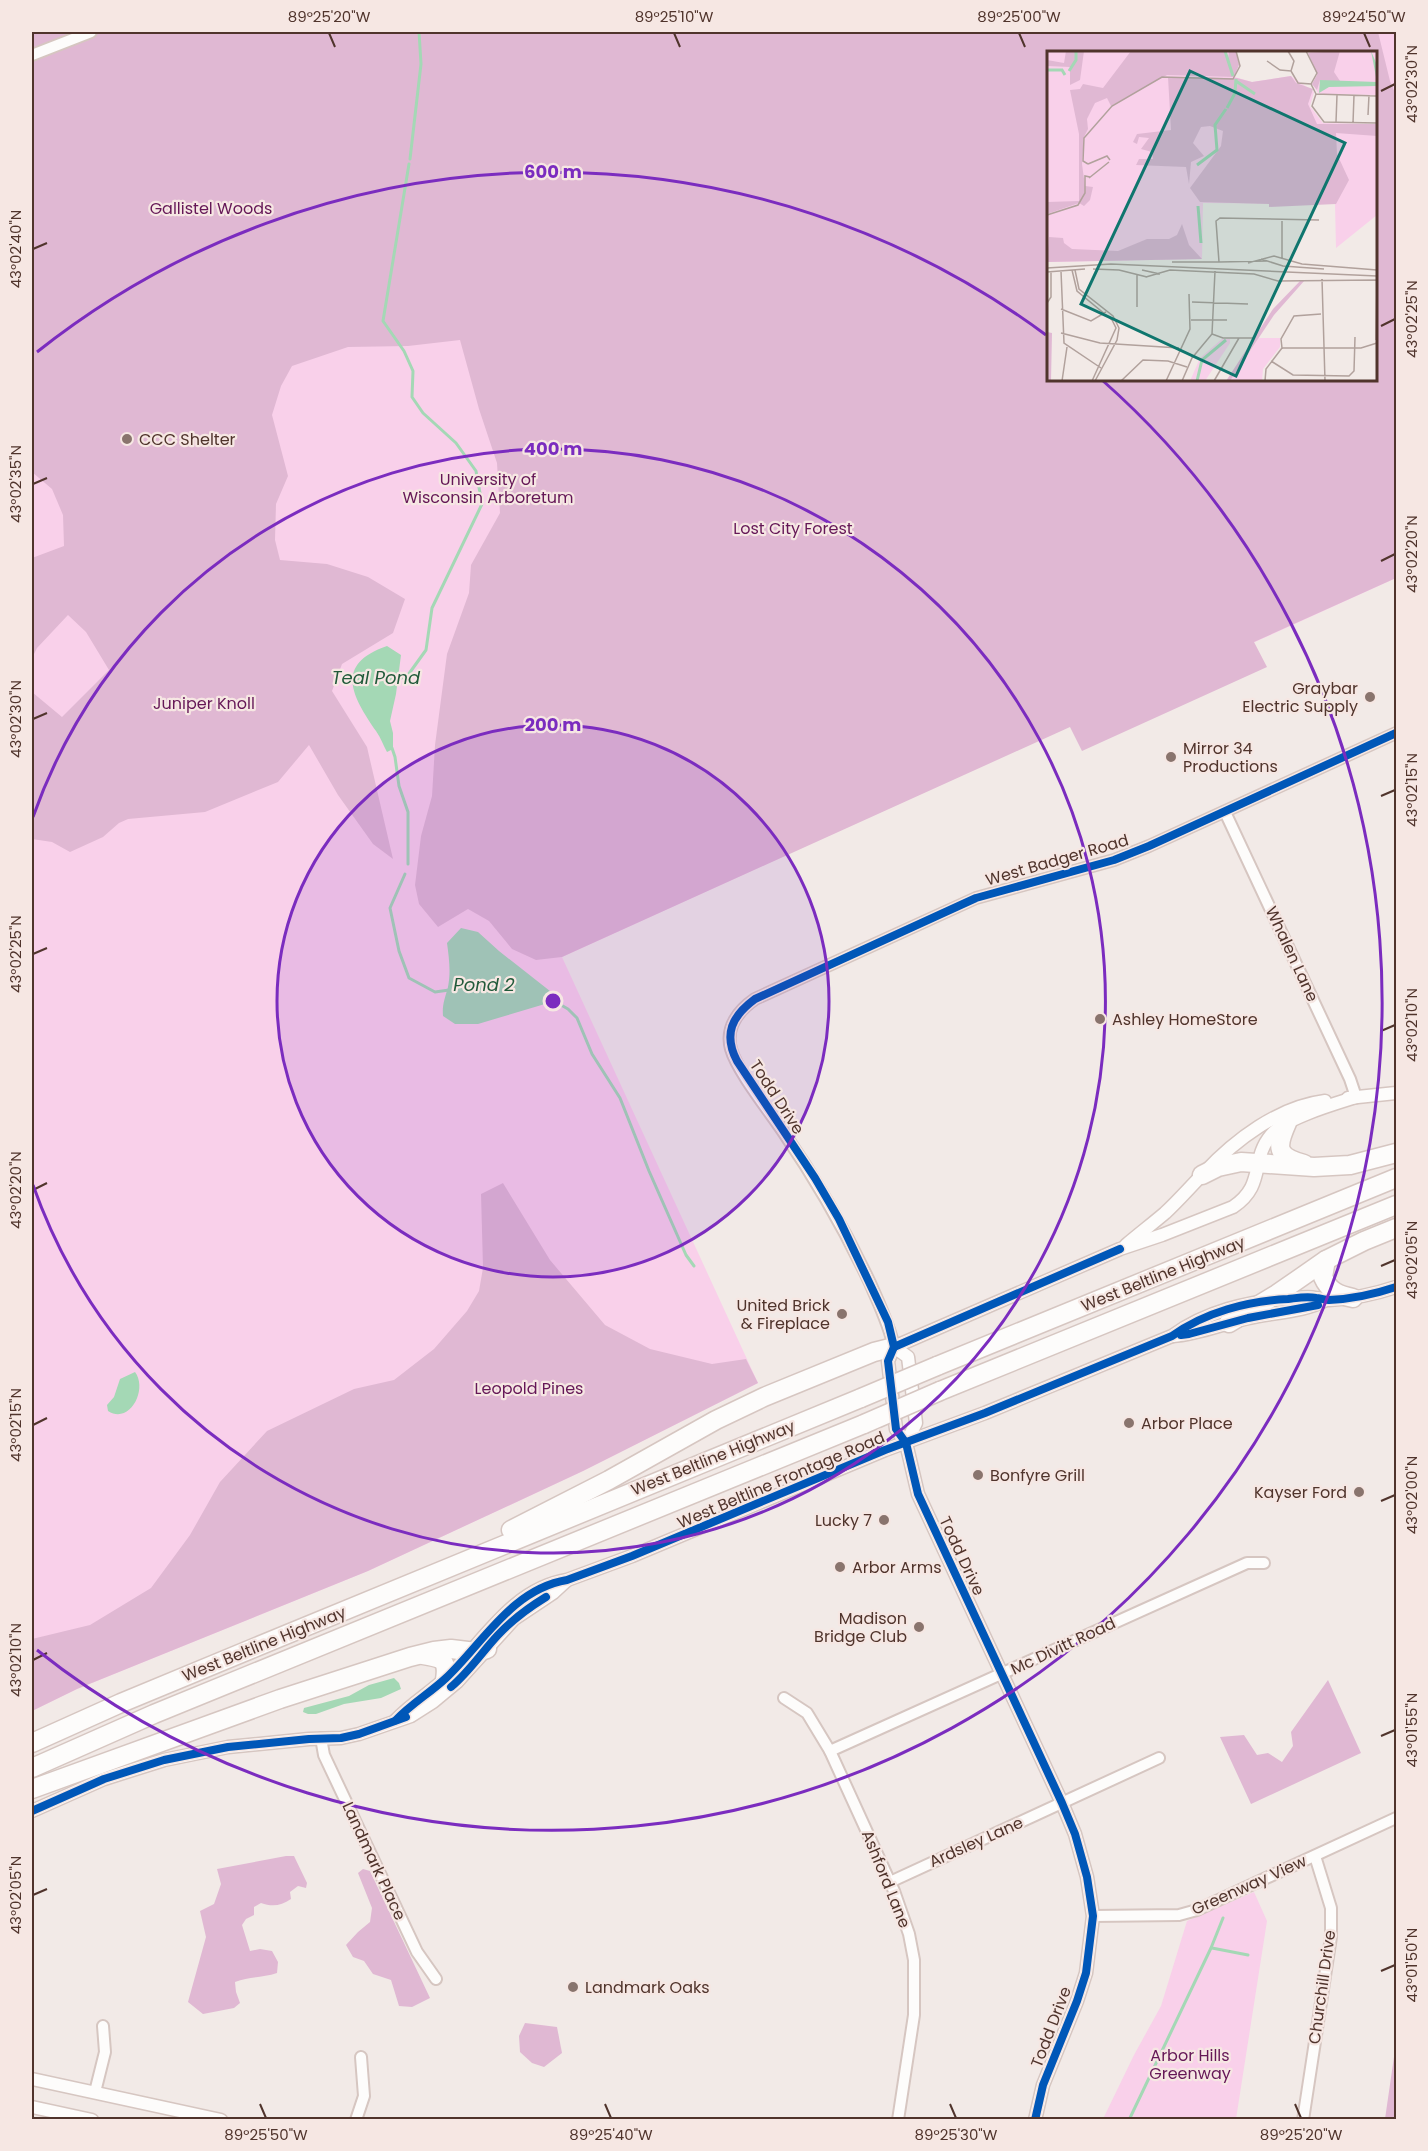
<svg xmlns="http://www.w3.org/2000/svg" width="1428" height="2151" font-family="Poppins,sans-serif">
	<style>
		.green { fill: #f9d0ea; fill-rule: evenodd }
		.forest { fill: #e0b8d3; fill-rule: evenodd }
		.water { fill: #a4d8b5 }
		.lines { fill: none; stroke-linecap: round; stroke-linejoin: round }
		.stream { stroke: #a4d8b5; stroke-width: 3 }
		.minor-casing { stroke: #d6c6c1; stroke-width: 14 }
		.tertiary-casing { stroke: #d6c6c1; stroke-width: 15 }
		.motorway-casing { stroke: #d6c6c1; stroke-width: 21 }
		.minor { stroke: #fdfcfb; stroke-width: 10 }
		.tertiary { stroke: #fdfcfb; stroke-width: 12 }
		.motorway { stroke: #fdfcfb; stroke-width: 18 }
		.motorway-bridge-casing { stroke: #d6c6c1; stroke-width: 21; stroke-linecap: butt }
		.motorway-bridge { stroke: #fdfcfb; stroke-width: 18 }
		.cycleway-casing { stroke: #f6e7e3; stroke-width: 11 }
		.cycleway { stroke: #0057b8; stroke-width: 8 }
		.ticks { fill: none; stroke: #50342c; stroke-width: 2 }
		.ring { fill: none; stroke: #7b2cbf; stroke-width: 3 }
		.poi-dot { fill: #89746d; stroke: #f6e7e3; stroke-width: 2 }
		.labels { text-anchor: middle; dominant-baseline: central; stroke-width: 4.5; stroke-linejoin: round; paint-order: stroke }
		.park-label { font-size: 16px; fill: #651757; stroke: #f6e7e3 }
		.poi-label { font-size: 16px; fill: #50342c; stroke: #f6e7e3; text-anchor: start }
		.street-label { font-size: 16px; fill: #50342c; stroke: #f6e7e3 }
		.water-label { font-size: 18px; font-style: italic; fill: #215a3a; stroke: #f6e7e3 }
		.inset-river { fill: none; stroke: #a4d8b5; stroke-width: 3 }
		.inset-road { fill: none; stroke: #b1a19c; stroke-width: 1.5 }
		.view { fill: #0f766e; fill-opacity: 0.15; stroke: #0f766e; stroke-width: 3 }
		.inset-edge { fill: none; stroke: #50342c; stroke-width: 3 }
		.centre { fill: #7b2cbf; stroke: #f6e7e3; stroke-width: 3 }
		.ring-label { font-size: 18px; text-anchor: middle; font-weight: bold; fill: #7b2cbf; stroke: #f6e7e3; stroke-width: 4.5; stroke-linejoin: round; paint-order: stroke }
		.neatline { fill: none; stroke: #50342c; stroke-width: 2 }
		.ticks-label { font-size: 15px; text-anchor: middle; fill: #50342c }
	</style>
	<rect width="100%" height="100%" fill="#f2eae7"/>
	<!-- green -->
	<g class="green">
		<path d="M32,32H1396V578L562,957L758,1383L583,1471L368,1571L77,1689L32,1711ZM1048,52H1376V380H1048Z"/>
		<path d="M1254,1892L1267,1921L1236,2119H1103L1134,2055L1161,2006L1187,1921Z"/>
	</g>
	<!-- forest -->
	<g class="forest">
		<path d="M32,32H73L32,49Z"/>
		<path d="M102,32H1378L1390,81L1396,95V578L1254,642L1267,667L1082,751L1070,727L562,957L536,960L512,949L489,921L468,909L438,927L419,904L415,885L421,836L432,796L435,745L447,654L469,593L471,565L500,513L497,463L479,409L460,340L408,346L348,347L292,366L281,386L272,415L288,476L276,504L275,540L280,560L327,564L368,577L405,599L393,633L342,664L332,691L367,747L393,859L373,844L338,795L309,745L278,782L205,812L128,819L119,823L103,837L70,852L52,842L32,839V692L62,717L109,670L86,632L68,615L37,648L32,658V558L64,546L63,515L52,489L32,472V61ZM1048,52H1376V380H1048Z"/>
		<path d="M503,1183L550,1260L605,1325L650,1349L712,1364L746,1359L758,1383L583,1471L368,1571L77,1689L32,1711V1639L90,1625L151,1588L190,1535L220,1482L267,1431L354,1389L394,1380L434,1349L467,1311L479,1291L483,1268L481,1194Z"/>
		<path d="M1328,1680L1361,1753L1251,1804L1220,1737L1244,1735L1257,1755L1268,1753L1282,1762L1293,1746L1291,1732Z"/>
		<path d="M286,1856H294L307,1883L306,1888L298,1886L290,1892L291,1899C281,1906 272,1907 261,1903L254,1907V1915L246,1919L242,1925L250,1951L260,1949L272,1951L278,1962L277,1973C263,1978 249,1976 235,1982L236,1992L240,2003L234,2008L203,2014L188,2002L206,1937L200,1911L214,1904L221,1884L217,1869Z"/>
		<path d="M363,1869L370,1871L430,1998L412,2007L399,2006L391,1980L373,1974L364,1961L353,1957L346,1945L358,1932L370,1922L372,1908L358,1873Z"/>
		<path d="M525,2023L557,2027L562,2053L544,2067L532,2063L520,2052L519,2036Z"/>
		<path d="M1396,2043V2119H1385Z"/>
	</g>
	<!-- water -->
	<g class="water">
		<path d="M387,646L401,655L396,694L390,721L393,733V749L387,752C383,745 381,738 376,731C352,696 334,664 387,646Z"/>
		<path d="M461,928L478,932L499,951L555,995V1001L478,1024H455L443,1016C442,1005 445,998 448,987C451,972 449,958 447,943Z"/>
		<path d="M135,1372C148,1389 130,1425 108,1411L107,1405L114,1397L120,1379Z"/>
		<path d="M394,1678L399,1683L401,1689L381,1698L344,1704L316,1714H308L303,1712L304,1708L349,1696L369,1685Z"/>
	</g>
	<g class="lines">
		<!-- stream -->
		<g class="stream">
			<path d="M410,159L421,64L419,32"/>
			<path d="M396,681L408,675L426,650L432,608L482,504L476,471L456,443L423,413L412,397L413,371L404,351L383,321L409,164"/>
			<path d="M392,748L395,757L399,786L408,812V864"/>
			<path d="M405,874L390,908L399,951L409,978L435,992L449,990"/>
			<path d="M554,1001L568,1009L577,1018L592,1054L620,1098L649,1171L686,1255L694,1266"/>
			<path d="M1212,1948L1248,1955"/>
			<path d="M1129,2120L1211,1948L1223,1918"/>
		</g>
		<!-- minor casing -->
		<g class="minor-casing">
			<g id="minor">
				<path d="M32,55L91,32"/>
				<path d="M1225,812L1350,1079L1356,1097"/>
				<path d="M894,1347C889,1324 879,1304 870,1283C845,1230 817,1181 784,1133C770,1112 737,1071 731,1049C725,1027 739,1010 755,999L976,898L1114,860L1149,846L1396,733"/>
				<path d="M784,1698L807,1713L830,1751L894,1891L909,1934L914,1960V2015L898,2120"/>
				<path d="M321,1738L324,1755L417,1952L436,1979"/>
				<path d="M830,1751L1247,1563H1264"/>
				<path d="M890,1882L1159,1758"/>
				<path d="M1093,1916L1179,1915L1197,1910L1396,1818"/>
				<path d="M95,2092L105,2052L103,2026"/>
				<path d="M356,2120L364,2096L361,2057"/>
				<path d="M1303,2120L1331,1937V1908L1315,1856"/>
			</g>
		</g>
		<!-- tertiary casing -->
		<g class="tertiary-casing">
			<g id="tertiary">
				<path d="M1348,1098L1396,1093"/>
				<path d="M1126,1245C1139,1234 1152,1224 1165,1213C1179,1200 1191,1186 1204,1173C1235,1140 1278,1107 1325,1101"/>
				<path d="M1173,1336C1199,1334 1224,1323 1249,1318C1274,1312 1304,1312 1326,1300"/>
				<path d="M894,1347L888,1361L896,1429L906,1443L918,1494L1062,1803L1075,1834L1087,1877L1093,1916L1086,1973L1077,2001L1043,2085L1035,2120"/>
				<path d="M894,1347L1120,1249L1162,1235L1233,1207C1266,1185 1250,1160 1271,1135C1285,1118 1334,1104 1356,1097"/>
				<path d="M894,1347L908,1357L916,1423L906,1443"/>
				<path d="M396,1720C411,1704 430,1693 446,1678C483,1643 512,1589 567,1580L632,1556L885,1450L985,1413L1172,1336C1205,1312 1248,1301 1288,1299C1297,1298 1307,1296 1316,1298C1320,1298 1324,1300 1329,1300C1352,1299 1375,1294 1396,1287"/>
				<path d="M32,1811L104,1779L164,1760L228,1747L309,1739L341,1738L359,1734L411,1716L433,1702L457,1682L514,1619L553,1593L566,1581"/>
				<path d="M32,2079L221,2120"/>
				<path d="M32,2107L92,2120"/>
			</g>
		</g>
		<!-- motorway casing -->
		<g class="motorway-casing">
			<g id="motorway">
				<path d="M1287,1123C1276,1148 1276,1156 1304,1164"/>
				<path d="M1202,1175L1218,1167L1241,1162L1314,1167L1350,1165L1396,1153"/>
				<path d="M1326,1260L1323,1277C1329,1291 1338,1295 1353,1298"/>
				<path d="M1229,1323L1277,1294L1326,1260L1364,1241L1396,1228"/>
				<path d="M937,1366L1396,1178"/>
				<path d="M940,1391L1396,1205"/>
				<path d="M511,1530L609,1480L716,1420L764,1397L874,1352L894,1347"/>
				<path d="M423,1655C442,1658 448,1659 445,1680"/>
				<path d="M32,1743L121,1703L261,1645L861,1398"/>
				<path d="M32,1768L154,1714L864,1424"/>
				<path d="M32,1789L280,1699L410,1657L434,1651L451,1649L476,1652L487,1649"/>
			</g>
		</g>
		<!-- minor -->
		<use href="#minor" class="minor"/>
		<!-- tertiary -->
		<use href="#tertiary" class="tertiary"/>
		<!-- motorway -->
		<use href="#motorway" class="motorway"/>
		<!-- motorway-bridge casing -->
		<g class="motorway-bridge-casing">
			<g id="motorway-bridge">
				<path d="M861,1398L937,1366"/>
				<path d="M864,1424L940,1391"/>
			</g>
		</g>
		<!-- motorway-bridge -->
		<use href="#motorway-bridge" class="motorway-bridge"/>
		<!-- cycleway casing -->
		<g class="cycleway-casing">
			<g id="cycleway">
				<path d="M1181,1335L1189,1334L1248,1318L1318,1305"/>
				<path d="M894,1347L1120,1249"/>
				<path d="M451,1687C469,1672 482,1652 498,1635C512,1620 528,1608 546,1597"/>
				<path d="M396,1720C411,1704 430,1693 446,1678C483,1643 512,1589 567,1580L632,1556L885,1450L985,1413L1172,1336C1205,1312 1248,1301 1288,1299C1297,1298 1307,1296 1316,1298C1320,1298 1324,1300 1329,1300C1352,1299 1375,1294 1396,1287"/>
				<path d="M32,1811L104,1779L164,1760L228,1747L309,1739L341,1738L359,1734L406,1717"/>
				<path d="M1035,2120L1043,2085L1077,2001L1086,1973L1093,1916L1087,1877L1075,1834L1062,1803L918,1494L906,1443L896,1429L888,1361L894,1347L888,1322L839,1219L815,1178L737,1061C723,1034 732,1016 755,999L976,898L1114,860L1149,846L1396,733"/>
			</g>
		</g>
		<!-- cycleway -->
		<use href="#cycleway" class="cycleway"/>
	</g>
	<!-- ticks -->
	<path class="ticks" d="M329,33L335,47M674,33L680,47M1019,33L1025,47M1364,33L1370,47M1381,91L1395,84M33,249L47,243M1381,326L1395,319M33,484L47,478M1381,561L1395,554M33,719L47,713M1381,796L1395,790M33,954L47,948M1381,1031L1395,1025M33,1190L47,1183M1381,1266L1395,1260M33,1425L47,1418M1381,1501L1395,1495M33,1660L47,1653M1381,1736L1395,1730M33,1895L47,1889M1381,1971L1395,1965M260,2104L266,2118M605,2104L611,2118M950,2104L956,2118M1295,2104L1301,2118"/>
	<!-- distance rings -->
	<circle cx="553" cy="1001" r="276" fill="#7b2cbf" fill-opacity=".12"/>
	<g class="ring">
		<circle cx="553" cy="1001" r="276"/>
		<path d="M33 817A552 552 0 1 1 33 1185"/>
		<path d="M37 352A829 829 0 0 1 1046 335M1102 380A829 829 0 0 1 37 1650"/>
	</g>
	<!-- markers -->
	<g class="poi-dot">
		<circle cx="127" cy="439" r="6"/>
		<circle cx="1370" cy="697" r="6"/>
		<circle cx="1171" cy="757" r="6"/>
		<circle cx="1100" cy="1019" r="6"/>
		<circle cx="842" cy="1314" r="6"/>
		<circle cx="1129" cy="1423" r="6"/>
		<circle cx="978" cy="1475" r="6"/>
		<circle cx="1359" cy="1492" r="6"/>
		<circle cx="884" cy="1520" r="6"/>
		<circle cx="840" cy="1567" r="6"/>
		<circle cx="919" cy="1627" r="6"/>
		<circle cx="573" cy="1987" r="6"/>
	</g>
	<g class="labels">
		<!-- park labels -->
		<g class="park-label">
			<text x="211" y="208">Gallistel Woods</text>
			<text x="488" y="479">University of<tspan x="488" dy="18">Wisconsin Arboretum</tspan></text>
			<text x="793" y="528">Lost City Forest</text>
			<text x="204" y="703">Juniper Knoll</text>
			<text x="529" y="1388">Leopold Pines</text>
			<text x="1190" y="2055">Arbor Hills<tspan x="1190" dy="18">Greenway</tspan></text>
		</g>
		<!-- poi labels -->
		<g class="poi-label">
			<text x="139" y="439">CCC Shelter</text>
			<text x="1358" y="688" text-anchor="end">Graybar<tspan x="1358" dy="18">Electric Supply</tspan></text>
			<text x="1183" y="748">Mirror 34<tspan x="1183" dy="18">Productions</tspan></text>
			<text x="1112" y="1019">Ashley HomeStore</text>
			<text x="830" y="1305" text-anchor="end">United Brick<tspan x="830" dy="18">&amp; Fireplace</tspan></text>
			<text x="1141" y="1423">Arbor Place</text>
			<text x="990" y="1475">Bonfyre Grill</text>
			<text x="1347" y="1492" text-anchor="end">Kayser Ford</text>
			<text x="872" y="1520" text-anchor="end">Lucky 7</text>
			<text x="852" y="1567">Arbor Arms</text>
			<text x="907" y="1618" text-anchor="end">Madison<tspan x="907" dy="18">Bridge Club</tspan></text>
			<text x="585" y="1987">Landmark Oaks</text>
		</g>
		<!-- street labels -->
		<g class="street-label">
			<text transform="translate(1057 860) rotate(-16)">West Badger Road</text>
			<text transform="translate(1292 954) rotate(65)">Whalen Lane</text>
			<text transform="translate(777 1097) rotate(57)">Todd Drive</text>
			<text transform="translate(1163 1274) rotate(-22)">West Beltline Highway</text>
			<text transform="translate(713 1458) rotate(-22)">West Beltline Highway</text>
			<text transform="translate(781 1480) rotate(-23)">West Beltline Frontage Road</text>
			<text transform="translate(962 1556) rotate(65)">Todd Drive</text>
			<text transform="translate(264 1644) rotate(-22)">West Beltline Highway</text>
			<text transform="translate(1063 1646) rotate(-25)">Mc Divitt Road</text>
			<text transform="translate(976 1842) rotate(-24)">Ardsley Lane</text>
			<text transform="translate(374 1861) rotate(65)">Landmark Place</text>
			<text transform="translate(886 1879) rotate(68)">Ashford Lane</text>
			<text transform="translate(1249 1885) rotate(-24)">Greenway View</text>
			<text transform="translate(1322 1987) rotate(-82)">Churchill Drive</text>
			<text transform="translate(1051 2027) rotate(-69)">Todd Drive</text>
		</g>
		<!-- water labels -->
		<g class="water-label">
			<text x="376" y="677">Teal Pond</text>
			<text x="484" y="984">Pond 2</text>
		</g>
	</g>
	<!-- overview -->
	<g transform="translate(1047 51)">
		<rect width="330" height="330" fill="#f2eae7"/>
		<path d="M0,0H189L188,26L205,31L244,25L267,41L263,55L276,72L330,73V164L289,197L288,153L156,152L155,208L0,211ZM263,0H330V44L272,43L265,33L270,24ZM212,287H233V296L216,318L215,330H183ZM175,288H183V292L158,330H143L153,307Z" fill="#f9d0ea"/>
		<path d="M19,0H37L33,29L23,34V16L0,15V9L17,12ZM84,0H176L181,7L182,0H189L192,14L187,26L120,24L64,55L60,47L48,52L40,68L41,78L37,86L35,113L38,135L46,136L43,149L37,155L32,152L0,163V151L32,150V83L23,39L33,38L36,33L56,37ZM293,0L287,21L295,33L273,29L270,39L265,33L270,24L261,2ZM244,25L249,32L266,38L261,53L270,73H330V85L289,82L290,103L302,129L289,153L222,156V153L153,151L143,137L174,95L176,80L163,75L154,76L146,92L157,105L144,111L142,133L139,116L89,114L92,108H106L105,101L94,98L102,87L92,86L90,93L86,91L90,83L124,79L121,26L190,27L205,31ZM135,173L142,194L155,208L0,211L2,186L16,187L17,192L25,198L71,200L100,188H122L130,184ZM254,229H258L227,264L183,330H179L226,258ZM0,281L5,282L4,330H0Z" fill="#e0b8d3"/>
		<path d="M324,0L330,14V35L282,36L272,42L273,29L330,31Z" fill="#a4d8b5"/>
		<path class="inset-river" d="M178,0L186,25M0,19H15L18,24M22,20L29,9V0M189,30L208,43M180,57L188,42L189,28M150,114L170,99L168,74L179,58M151,155L154,192M150,330L155,309L179,289"/>
		<path class="inset-road" d="M259,0L270,22L264,33M220,10L233,19L244,20L247,10L241,0M244,20L251,32L264,33L269,43M269,43L265,55L277,71L330,72M269,43L330,45M321,64L322,44M289,71L290,44M306,72L307,44M41,113L36,110L37,87L65,55L115,26L186,28L193,15L189,0M41,113L60,105L63,109M42,127L62,111M0,164L31,154L38,142V125L43,126M235,207V170M214,208L236,215L277,218M125,211H172M172,211L169,170L173,167L272,169M172,211L220,210M201,212L227,205L255,213L330,219M0,217L64,213L330,225M46,218L72,219L100,226M25,219L30,240L65,269L69,277L45,330M28,219L32,238L66,265L72,277L70,289L48,330M95,219L113,223M14,220L17,292L54,317M0,221L38,218M90,224V256M99,226L123,219L207,223L231,230L330,229M275,228L278,330M145,251L201,253M0,252L4,246V221M14,258L44,270L59,261M144,269H180M14,282L53,292L132,297M165,283L176,287H206M329,289L330,229M235,297H314L330,292M235,297L234,288L247,265L274,263M224,310L246,324L302,325L307,320L308,286M15,330L20,296M74,330L96,309L121,310L140,316M119,330L143,278L142,243M135,330L145,307L165,283L168,220M167,330L192,287M218,330L219,318L235,297"/>
		<path class="view" d="M143,20L298,92L189,325L34,253Z"/>
		<rect width="330" height="330" class="inset-edge"/>
	</g>
	<circle cx="553" cy="1001" r="9" class="centre"/>
	<g class="ring-label">
		<text x="553" y="178">600 m</text>
		<text x="553" y="455">400 m</text>
		<text x="553" y="731">200 m</text>
	</g>
	<!-- border -->
	<rect width="1428" height="2151" fill="none" stroke="#f6e7e3" stroke-width="66"/>
	<rect x="33" y="33" width="1362" height="2085" class="neatline"/>
	<g class="ticks-label">
		<text x="329" y="22">89°25'20"W</text>
		<text x="674" y="22">89°25'10"W</text>
		<text x="1019" y="22">89°25'00"W</text>
		<text x="1364" y="22">89°24'50"W</text>
		<text transform="translate(1412 84) rotate(-90)" y="5">43°02'30"N</text>
		<text transform="translate(16 249) rotate(-90)" y="5">43°02'40"N</text>
		<text transform="translate(1412 319) rotate(-90)" y="5">43°02'25"N</text>
		<text transform="translate(16 484) rotate(-90)" y="5">43°02'35"N</text>
		<text transform="translate(1412 554) rotate(-90)" y="5">43°02'20"N</text>
		<text transform="translate(16 719) rotate(-90)" y="5">43°02'30"N</text>
		<text transform="translate(1412 790) rotate(-90)" y="5">43°02'15"N</text>
		<text transform="translate(16 954) rotate(-90)" y="5">43°02'25"N</text>
		<text transform="translate(1412 1025) rotate(-90)" y="5">43°02'10"N</text>
		<text transform="translate(16 1190) rotate(-90)" y="5">43°02'20"N</text>
		<text transform="translate(1412 1260) rotate(-90)" y="5">43°02'05"N</text>
		<text transform="translate(16 1425) rotate(-90)" y="5">43°02'15"N</text>
		<text transform="translate(1412 1495) rotate(-90)" y="5">43°02'00"N</text>
		<text transform="translate(16 1660) rotate(-90)" y="5">43°02'10"N</text>
		<text transform="translate(1412 1730) rotate(-90)" y="5">43°01'55"N</text>
		<text transform="translate(16 1895) rotate(-90)" y="5">43°02'05"N</text>
		<text transform="translate(1412 1965) rotate(-90)" y="5">43°01'50"N</text>
		<text x="266" y="2140">89°25'50"W</text>
		<text x="611" y="2140">89°25'40"W</text>
		<text x="956" y="2140">89°25'30"W</text>
		<text x="1301" y="2140">89°25'20"W</text>
	</g>
</svg>
